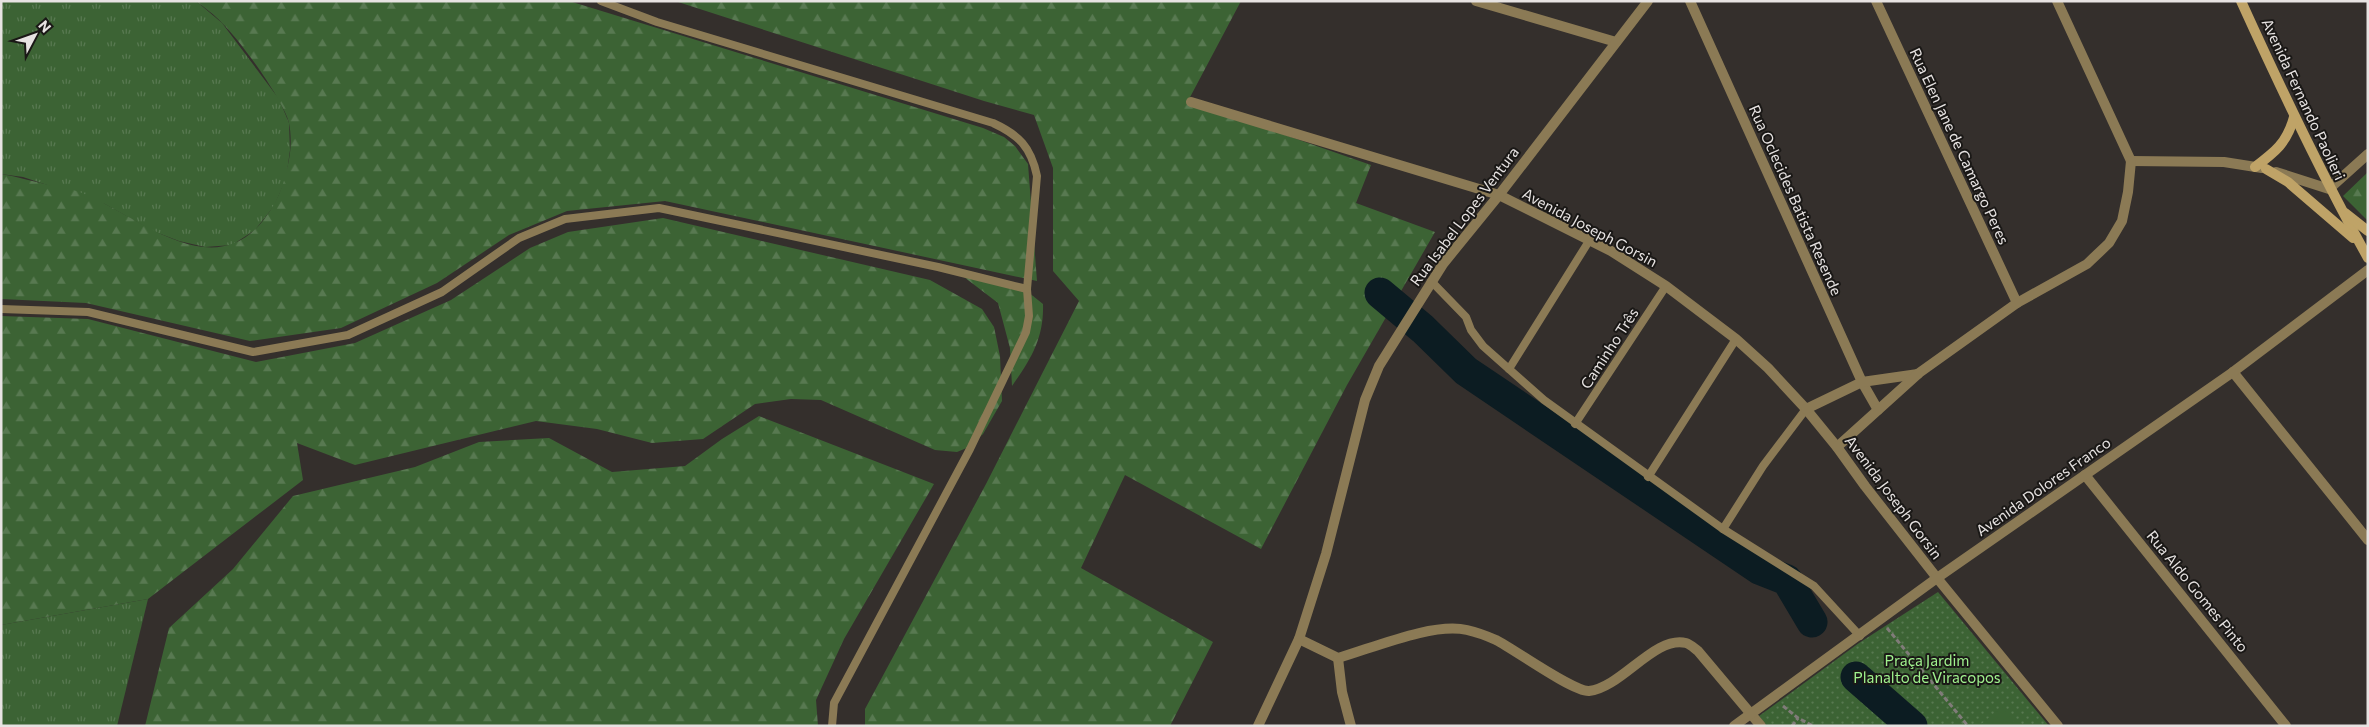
<svg xmlns="http://www.w3.org/2000/svg" width="2369" height="727" font-family="Commissioner,sans-serif">
	<style>
		.grass { fill: url(#grass-tufts) }
		.forest { fill: url(#forest-firs) }
		.park { fill: url(#park-dots) }
		.pitch { fill: #3c6334 }
		.lines { fill: none; stroke-linecap: round; stroke-linejoin: round }
		.river { stroke: #0c1c22; stroke-width: 31 }
		.path { stroke: #807c79; stroke-width: 3; stroke-dasharray: 5 2.5; stroke-linecap: butt }
		.service { stroke: #8b7a55; stroke-width: 8 }
		.minor { stroke: #8b7a55; stroke-width: 10 }
		.secondary { stroke: #bfa367; stroke-width: 10 }
		.labels { text-anchor: middle; dominant-baseline: central; stroke-width: 4; stroke-linejoin: round; paint-order: stroke }
		.street-label { font-size: 15px; fill: #e7e3e2; stroke: #1a1816 }
		.park-label { font-size: 15px; fill: #a0f28e; stroke: #1a1816 }
	</style>
	<defs>
		<pattern id="grass-tufts" width="24" height="20" patternUnits="userSpaceOnUse" patternTransform="scale(1.25)"><rect width="24" height="20" fill="#3c6334"/><path d="M3 7l-1-3M5 7V3M7 7l1-3M15 17l-1-3M17 17v-4M19 17l1-3" fill="none" stroke="#587951"/></pattern>
		<pattern id="forest-firs" width="22" height="20" patternUnits="userSpaceOnUse" patternTransform="scale(1.25)"><rect width="22" height="20" fill="#3c6334"/><path d="M5 1l3.5 6h-7zM16 11l3.5 6h-7z" fill="#587951"/></pattern>
		<pattern id="park-dots" width="8" height="8" patternUnits="userSpaceOnUse" patternTransform="scale(1.25)"><rect width="8" height="8" fill="#3c6334"/><path d="M2 2h.1M6 6h.1" fill="none" stroke="#587951" stroke-width="1.8" stroke-linecap="round"/></pattern>
	</defs>
	<rect width="100%" height="100%" fill="#342f2c"/>
	<!-- grass -->
	<g class="grass">
		<path d="M1,1H196L222,23L279,99L289,123L290,150L286,179L274,206L255,230L232,245L205,247L179,241L153,231L105,204L23,177L1,174Z"/>
		<path d="M148,599L117,726H1V625Z"/>
	</g>
	<!-- forest -->
	<g class="forest">
		<path d="M196,1H569L983,128L1004,137L1015,146L1028,164L1037,281L665,201L567,211L509,235L437,283L341,328L250,341L86,303L1,299V174C19,177 35,182 53,186C62,188 73,189 82,193C136,214 210,285 262,222C279,201 286,180 290,153C291,144 291,132 289,123C284,101 240,40 222,23C215,15 205,8 196,1Z"/>
		<path d="M675,1H1241L1188,101L1371,165L1356,203L1435,232L1347,385L1261,549L1125,475L1081,568L1213,642L1170,726H865V709L986,484L1079,301L1053,271V168L1034,115L984,101Z"/>
		<path d="M2368,172V221L2343,196Z"/>
		<path d="M663,218L930,280L982,309L994,327L1000,356L1002,401L983,434L969,447L957,452L935,450L821,400L791,399L755,404L703,439L652,443L597,429L536,421L355,465L297,443L303,480L148,599L1,625V316L88,319L256,362L355,343L451,300L530,248L568,232Z"/>
		<path d="M964,277L1028,292L1043,304C1044,338 1031,359 1012,386L1010,348L998,303Z"/>
		<path d="M759,416L934,484L844,639L816,700L818,726H145L169,628L233,569L293,496L415,467L479,442L549,438L612,472L685,466L722,439Z"/>
	</g>
	<!-- park -->
	<path class="park" d="M1938,592L2049,726H1767L1759,716L1859,643Z"/>
	<!-- pitch -->
	<path class="pitch" d="M2002,707L2017,726H1981L1980,725Z"/>
	<g class="lines">
		<!-- river -->
		<g class="river">
			<path d="M1380,293L1423,329L1466,371L1759,569L1787,580L1812,622"/>
			<path d="M1856,677L1912,726"/>
		</g>
		<!-- path -->
		<g class="path">
			<path d="M1887,628L1968,726"/>
			<path d="M1783,706L1798,718L1813,726"/>
			<path d="M1792,726L1798,718"/>
		</g>
		<!-- service -->
		<g class="service">
			<path d="M601,1L657,22L993,123C1019,135 1031,147 1037,176L1027,289L1029,316L1026,332L970,449L834,703L832,726"/>
			<path d="M1431,281L1466,317L1471,330L1483,346L1544,400L1723,529L1814,586L1860,636"/>
			<path d="M1,309L88,312L253,352L348,335L442,292L519,238L565,219L659,208L938,267L1027,289"/>
			<path d="M1509,369L1589,241"/>
			<path d="M1575,424L1666,286"/>
			<path d="M1648,477L1736,339"/>
			<path d="M1723,529L1763,466L1806,409"/>
		</g>
		<!-- minor -->
		<g class="minor">
			<path d="M1476,1L1616,42"/>
			<path d="M1690,1L1862,382L1878,410"/>
			<path d="M1876,1L2017,303"/>
			<path d="M2057,1L2131,161"/>
			<path d="M1191,102L1499,195L1611,251L1666,286L1736,339L1768,368L1806,409L1837,447L1865,486L1937,578L2058,726"/>
			<path d="M2131,161L2224,162L2262,168"/>
			<path d="M2276,172L2329,189L2368,154"/>
			<path d="M2233,372L2368,540"/>
			<path d="M1806,409L1862,382L1918,374"/>
			<path d="M1837,447L1919,373L2017,303L2087,264L2109,243L2122,221L2128,192L2131,161"/>
			<path d="M2085,475L2286,726"/>
			<path d="M1299,639L1338,658C1373,648 1433,622 1467,630C1476,632 1487,636 1496,640C1514,649 1573,692 1589,691C1621,688 1655,635 1686,643C1690,644 1694,648 1698,651L1761,726"/>
			<path d="M1338,658L1342,692L1351,726"/>
			<path d="M1258,726L1299,639L1326,554L1365,400L1379,366L1443,264L1499,195L1648,1"/>
			<path d="M1734,726L1937,578L2233,372L2368,270"/>
		</g>
		<!-- secondary -->
		<g class="secondary">
			<path d="M2241,1C2281,89 2321,174 2368,258"/>
			<path d="M2255,167C2275,152 2287,143 2294,117"/>
			<path d="M2266,169L2288,182L2353,238"/>
			<path d="M2345,213L2368,231"/>
		</g>
	</g>
	<g class="labels">
		<!-- street labels -->
		<g class="street-label">
			<text transform="translate(2304 99) rotate(65)">Avenida Fernando Paolieri</text>
			<text transform="translate(1960 146) rotate(65)">Rua Elen Jane de Camargo Peres</text>
			<text transform="translate(1796 200) rotate(66)">Rua Oclecides Batista Resende</text>
			<text transform="translate(1464 216) rotate(-53)">Rua Isabel Lopes Ventura</text>
			<text transform="translate(1590 227) rotate(28)">Avenida Joseph Gorsin</text>
			<text transform="translate(1609 348) rotate(-57)">Caminho Três</text>
			<text transform="translate(2043 486) rotate(-35)">Avenida Dolores Franco</text>
			<text transform="translate(1894 497) rotate(53)">Avenida Joseph Gorsin</text>
			<text transform="translate(2198 591) rotate(51)">Rua Aldo Gomes Pinto</text>
		</g>
		<!-- park labels -->
		<g class="park-label">
			<text x="1927" y="660">Praça Jardim<tspan x="1927" dy="17">Planalto de Viracopos</tspan></text>
		</g>
	</g>
	<!-- border -->
	<rect width="2369" height="727" fill="none" stroke="#e7e3e2" stroke-width="5"/>
	<!-- north arrow -->
	<g transform="translate(35 35) rotate(49)" stroke="#1a1816" stroke-width="4" paint-order="stroke">
	<path d="M0-4L9 19L0 12L-9 19Z" fill="#e7e3e2"/>
	<text y="-8" font-size="14" font-weight="bold" text-anchor="middle" fill="#e7e3e2">N</text>
	</g>
</svg>
